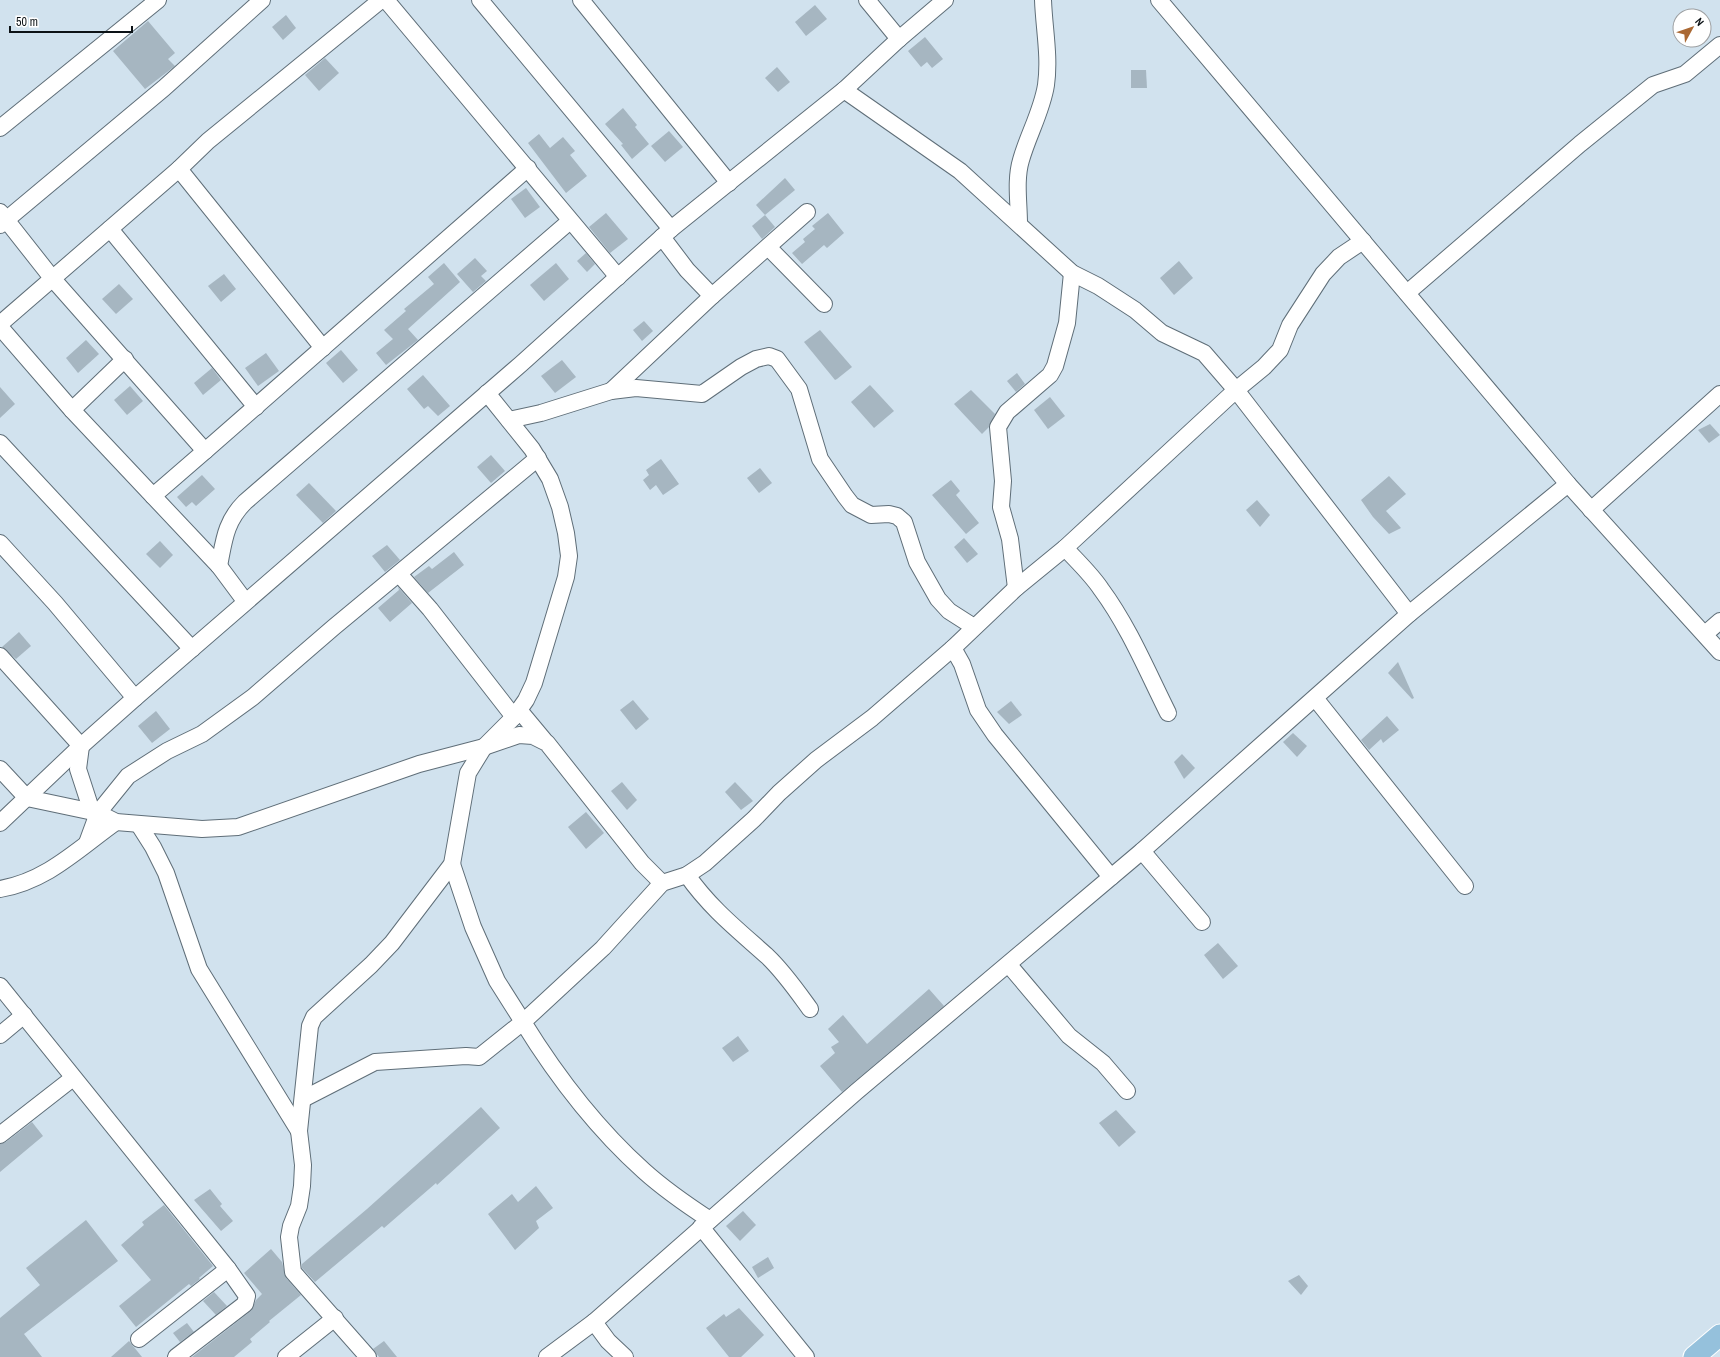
<svg xmlns="http://www.w3.org/2000/svg" width="1720" height="1357" font-family="'Archivo Narrow',sans-serif">
	<style>
		.building { fill: #a6b6c1 }
		.lines { fill: none; stroke-linecap: round; stroke-linejoin: round }
		.minor-casing { stroke: #5f6e78; stroke-width: 18 }
		.major-casing { stroke: #fff; stroke-width: 23 }
		.minor { stroke: #fff; stroke-width: 16 }
		.major { stroke: #95c1dc; stroke-width: 21 }
	</style>
	<rect width="100%" height="100%" fill="#d1e2ee"/>
	<!-- building -->
	<g class="building">
		<path d="M815,5L827,19L806,36L795,22Z"/>
		<path d="M286,15L296,28L283,40L272,27Z"/>
		<path d="M148,21L175,53L168,59L175,66L145,89L113,51Z"/>
		<path d="M925,37L943,59L932,68L927,62L921,67L908,51Z"/>
		<path d="M325,58L339,73L319,91L305,75Z"/>
		<path d="M777,67L790,82L778,92L765,78Z"/>
		<path d="M1131,70H1146L1147,88H1131Z"/>
		<path d="M623,108L637,125L635,127L649,144L632,159L621,145L623,144L605,124Z"/>
		<path d="M669,131L683,147L665,162L651,146Z"/>
		<path d="M539,134L550,148L563,137L575,151L570,155L587,176L566,193L528,143Z"/>
		<path d="M785,178L795,190L765,215L756,205Z"/>
		<path d="M526,188L540,207L525,218L511,199Z"/>
		<path d="M606,213L628,239L610,253L589,227Z"/>
		<path d="M828,213L844,233L827,248L824,245L802,264L792,253L805,242L803,239L815,229L812,226Z"/>
		<path d="M765,215L775,227L762,239L752,226Z"/>
		<path d="M586,253L595,264L587,272L577,261Z"/>
		<path d="M475,258L487,271L481,276L486,281L473,292L457,274Z"/>
		<path d="M1179,261L1193,278L1174,295L1160,278Z"/>
		<path d="M444,263L460,282L408,329L418,340L386,365L376,353L393,339L384,330L406,311L404,309L434,284L428,277Z"/>
		<path d="M556,263L569,279L544,301L530,285Z"/>
		<path d="M224,274L236,289L221,302L208,286Z"/>
		<path d="M119,284L133,299L116,314L102,299Z"/>
		<path d="M644,321L653,331L642,341L633,330Z"/>
		<path d="M820,330L852,367L837,379L835,380L804,342Z"/>
		<path d="M86,340L99,354L78,373L66,358Z"/>
		<path d="M341,350L358,370L343,383L326,363Z"/>
		<path d="M266,353L279,371L258,386L245,368Z"/>
		<path d="M562,360L576,377L555,393L541,376Z"/>
		<path d="M212,368L221,380L203,395L194,383Z"/>
		<path d="M1017,373L1025,384L1016,392L1007,381Z"/>
		<path d="M423,375L450,406L438,416L428,406L424,409L407,389Z"/>
		<path d="M870,385L894,411L874,428L851,402Z"/>
		<path d="M130,386L143,401L127,415L114,400Z"/>
		<path d="M0,387L15,404L0,418Z"/>
		<path d="M971,390L995,414L989,427L982,434L954,404Z"/>
		<path d="M1050,397L1065,416L1048,429L1034,410Z"/>
		<path d="M1710,424L1720,435L1709,443L1698,430Z"/>
		<path d="M491,455L505,471L491,483L477,467Z"/>
		<path d="M661,459L679,484L663,495L656,485L650,490L643,480L649,475L646,470Z"/>
		<path d="M760,468L772,483L759,493L747,478Z"/>
		<path d="M202,475L215,489L196,506L192,502L186,507L177,497Z"/>
		<path d="M1389,476L1406,494L1386,511L1401,528L1389,534L1373,517L1361,500Z"/>
		<path d="M951,480L960,491L956,495L979,523L966,534L932,495Z"/>
		<path d="M309,483L336,511L323,523L296,495Z"/>
		<path d="M1257,500L1270,515L1260,527L1246,510Z"/>
		<path d="M964,538L978,554L967,563L954,547Z"/>
		<path d="M160,541L173,555L160,568L146,554Z"/>
		<path d="M387,545L400,560L385,572L372,556Z"/>
		<path d="M454,552L464,565L428,593L414,577L429,566L432,569Z"/>
		<path d="M398,587L412,603L390,622L378,608L399,590Z"/>
		<path d="M19,632L31,646L16,659L2,647Z"/>
		<path d="M1398,662L1414,698L1412,699L1388,673Z"/>
		<path d="M633,700L649,719L636,730L620,710Z"/>
		<path d="M1011,701L1022,715L1009,724L997,712Z"/>
		<path d="M156,711L170,729L152,743L138,726Z"/>
		<path d="M1387,716L1399,730L1383,743L1381,739L1369,750L1361,740Z"/>
		<path d="M1293,733L1307,746L1297,757L1283,742Z"/>
		<path d="M1182,754L1195,768L1184,779L1174,762Z"/>
		<path d="M622,782L637,800L627,810L611,791Z"/>
		<path d="M735,782L753,801L741,810L725,792Z"/>
		<path d="M586,812L604,833L586,849L568,827Z"/>
		<path d="M1218,943L1238,966L1223,979L1204,955Z"/>
		<path d="M929,989L944,1006L842,1092L820,1066L835,1053L831,1047L839,1042L828,1029L843,1015L867,1044Z"/>
		<path d="M738,1036L749,1051L733,1062L722,1048Z"/>
		<path d="M481,1107L500,1128L437,1185L436,1183L384,1228L382,1226L315,1282L302,1268V1264L367,1209Z"/>
		<path d="M1116,1110L1136,1132L1119,1147L1099,1123Z"/>
		<path d="M32,1122L43,1136L0,1172V1144L6,1142Z"/>
		<path d="M536,1186L553,1208L536,1221L539,1228L515,1250L488,1214L512,1194L518,1202Z"/>
		<path d="M210,1189L222,1204L220,1206L233,1221L221,1231L194,1200Z"/>
		<path d="M164,1205L213,1266L199,1278L200,1279L191,1286L189,1284L136,1327L119,1306L151,1280L121,1245L144,1225L142,1222Z"/>
		<path d="M743,1211L756,1225L740,1241L726,1226Z"/>
		<path d="M86,1220L118,1261L24,1334L42,1357H0V1318L40,1285L26,1268Z"/>
		<path d="M271,1249L282,1262L286,1278L301,1295L269,1321L270,1322L250,1339L252,1342L234,1357H192L251,1311L256,1300L262,1294L244,1273Z"/>
		<path d="M768,1257L774,1268L758,1278L752,1267Z"/>
		<path d="M1299,1275L1308,1286L1301,1295L1288,1281Z"/>
		<path d="M214,1292L227,1306L216,1315L203,1301Z"/>
		<path d="M739,1308L764,1335L741,1357H729L706,1328L724,1314L726,1317Z"/>
		<path d="M187,1323L194,1332L180,1342L173,1333Z"/>
		<path d="M129,1341L142,1357H111Z"/>
		<path d="M384,1341L397,1357H379L373,1349Z"/>
	</g>
	<g class="lines">
		<!-- minor casing -->
		<g class="minor-casing">
			<g id="minor">
				<path d="M386,0L618,277"/>
				<path d="M480,0L671,229"/>
				<path d="M581,0L729,183"/>
				<path d="M867,0L899,39"/>
				<path d="M1159,0L1568,484L1720,652"/>
				<path d="M844,90L960,171L1072,273L1098,286L1135,310L1162,333L1204,353L1236,390L1264,367L1280,350L1290,325L1323,274L1339,257L1363,241"/>
				<path d="M0,128L158,0"/>
				<path d="M179,169L323,348"/>
				<path d="M0,212L52,278L205,451L153,496L72,410L0,327"/>
				<path d="M1019,224C1019,203 1015,180 1021,160C1028,135 1042,111 1046,85C1050,57 1044,28 1043,0"/>
				<path d="M0,225L164,88L262,0"/>
				<path d="M110,229L256,407"/>
				<path d="M662,237L687,270L712,296L807,212"/>
				<path d="M768,247L824,304"/>
				<path d="M1407,293L1580,144L1653,85L1685,74L1720,45"/>
				<path d="M0,324L179,169L208,141L381,0"/>
				<path d="M611,391L712,296"/>
				<path d="M72,410L125,359"/>
				<path d="M509,420L541,413L611,391L636,388L702,394L741,367L756,359L769,356L777,359L799,389L820,459L845,496L852,505L871,515L889,514L897,516L904,522L917,562L938,599L949,611L974,627"/>
				<path d="M0,443L192,649"/>
				<path d="M205,451L528,168"/>
				<path d="M153,496L219,566L245,601"/>
				<path d="M1591,510L1720,394"/>
				<path d="M0,543L55,603L135,698"/>
				<path d="M1065,548C1077,561 1091,574 1101,589C1129,627 1147,671 1168,713"/>
				<path d="M219,566C224,541 225,522 245,502L570,221"/>
				<path d="M399,574L430,609L514,717"/>
				<path d="M1016,588L1010,539L1001,507L1003,481L998,427L1007,412L1050,375L1055,366L1067,323L1072,273"/>
				<path d="M1705,634L1720,621"/>
				<path d="M953,648L962,664L978,710L995,735L1111,877"/>
				<path d="M0,656L81,746L78,769L92,812"/>
				<path d="M1315,698L1465,886"/>
				<path d="M519,710L544,740"/>
				<path d="M0,769L27,798L98,813L116,822L202,829L238,827L419,764L484,747L519,735L533,736L547,743L642,863L662,883"/>
				<path d="M0,823L81,746L135,698L521,364L671,229L844,90L899,39L945,0"/>
				<path d="M139,825L153,847L166,873L199,969L299,1131"/>
				<path d="M87,843L98,813L128,776L167,751L202,734L253,697L334,627L538,458"/>
				<path d="M1142,851L1202,922"/>
				<path d="M687,875C710,908 738,930 767,956C784,972 797,991 810,1009"/>
				<path d="M0,889C47,881 78,849 116,822"/>
				<path d="M1009,965L1069,1036L1103,1063L1127,1091"/>
				<path d="M0,986L228,1269L247,1296L245,1304L176,1357"/>
				<path d="M0,1035L24,1015"/>
				<path d="M303,1099L375,1062L466,1056L479,1057L523,1022L497,981L473,927L452,864"/>
				<path d="M0,1135L73,1078"/>
				<path d="M710,1220C687,1205 664,1189 644,1171C596,1128 557,1077 523,1022L603,948L662,883L687,875L705,863L754,819L779,793L816,760L872,718L953,648L1016,588L1065,548L1236,390L1409,614"/>
				<path d="M701,1227L806,1357"/>
				<path d="M594,1322L608,1341L625,1357"/>
				<path d="M139,1339L228,1269"/>
				<path d="M286,1357L335,1318"/>
				<path d="M368,1357L293,1272L289,1237L291,1226L299,1206L302,1186L303,1165L299,1131L310,1026L314,1017L371,965L392,943L452,864L468,773L484,747L514,717L526,700L534,683L566,577L569,556L566,533L560,507L550,479L532,449L487,393"/>
				<path d="M547,1357L594,1322L856,1092L1142,851L1409,614L1568,484"/>
			</g>
		</g>
		<!-- major casing -->
		<g class="major-casing">
			<path id="major" d="M1694,1357L1720,1335"/>
		</g>
		<!-- minor -->
		<use href="#minor" class="minor"/>
		<!-- major -->
		<use href="#major" class="major"/>
	</g>
	<!-- north arrow -->
	<g transform="translate(1692 28) rotate(50)"><circle r="19" fill="#ffffff" stroke="#9ea0a2"/>
	<path d="M0-3L7 15L0 10L-7 15Z" fill="#aa6833"/>
	<text y="-6" font-size="11" font-weight="bold" text-anchor="middle" fill="#0c1216">N</text>
	</g>
	<!-- scale -->
	<path d="M10 26v6h122v-6" fill="none" stroke="#0c1216" stroke-width="2"/>
	<text x="16" y="26" font-size="12" fill="#0c1216" stroke="#ffffff" stroke-width="3" paint-order="stroke">50 m</text>
</svg>
